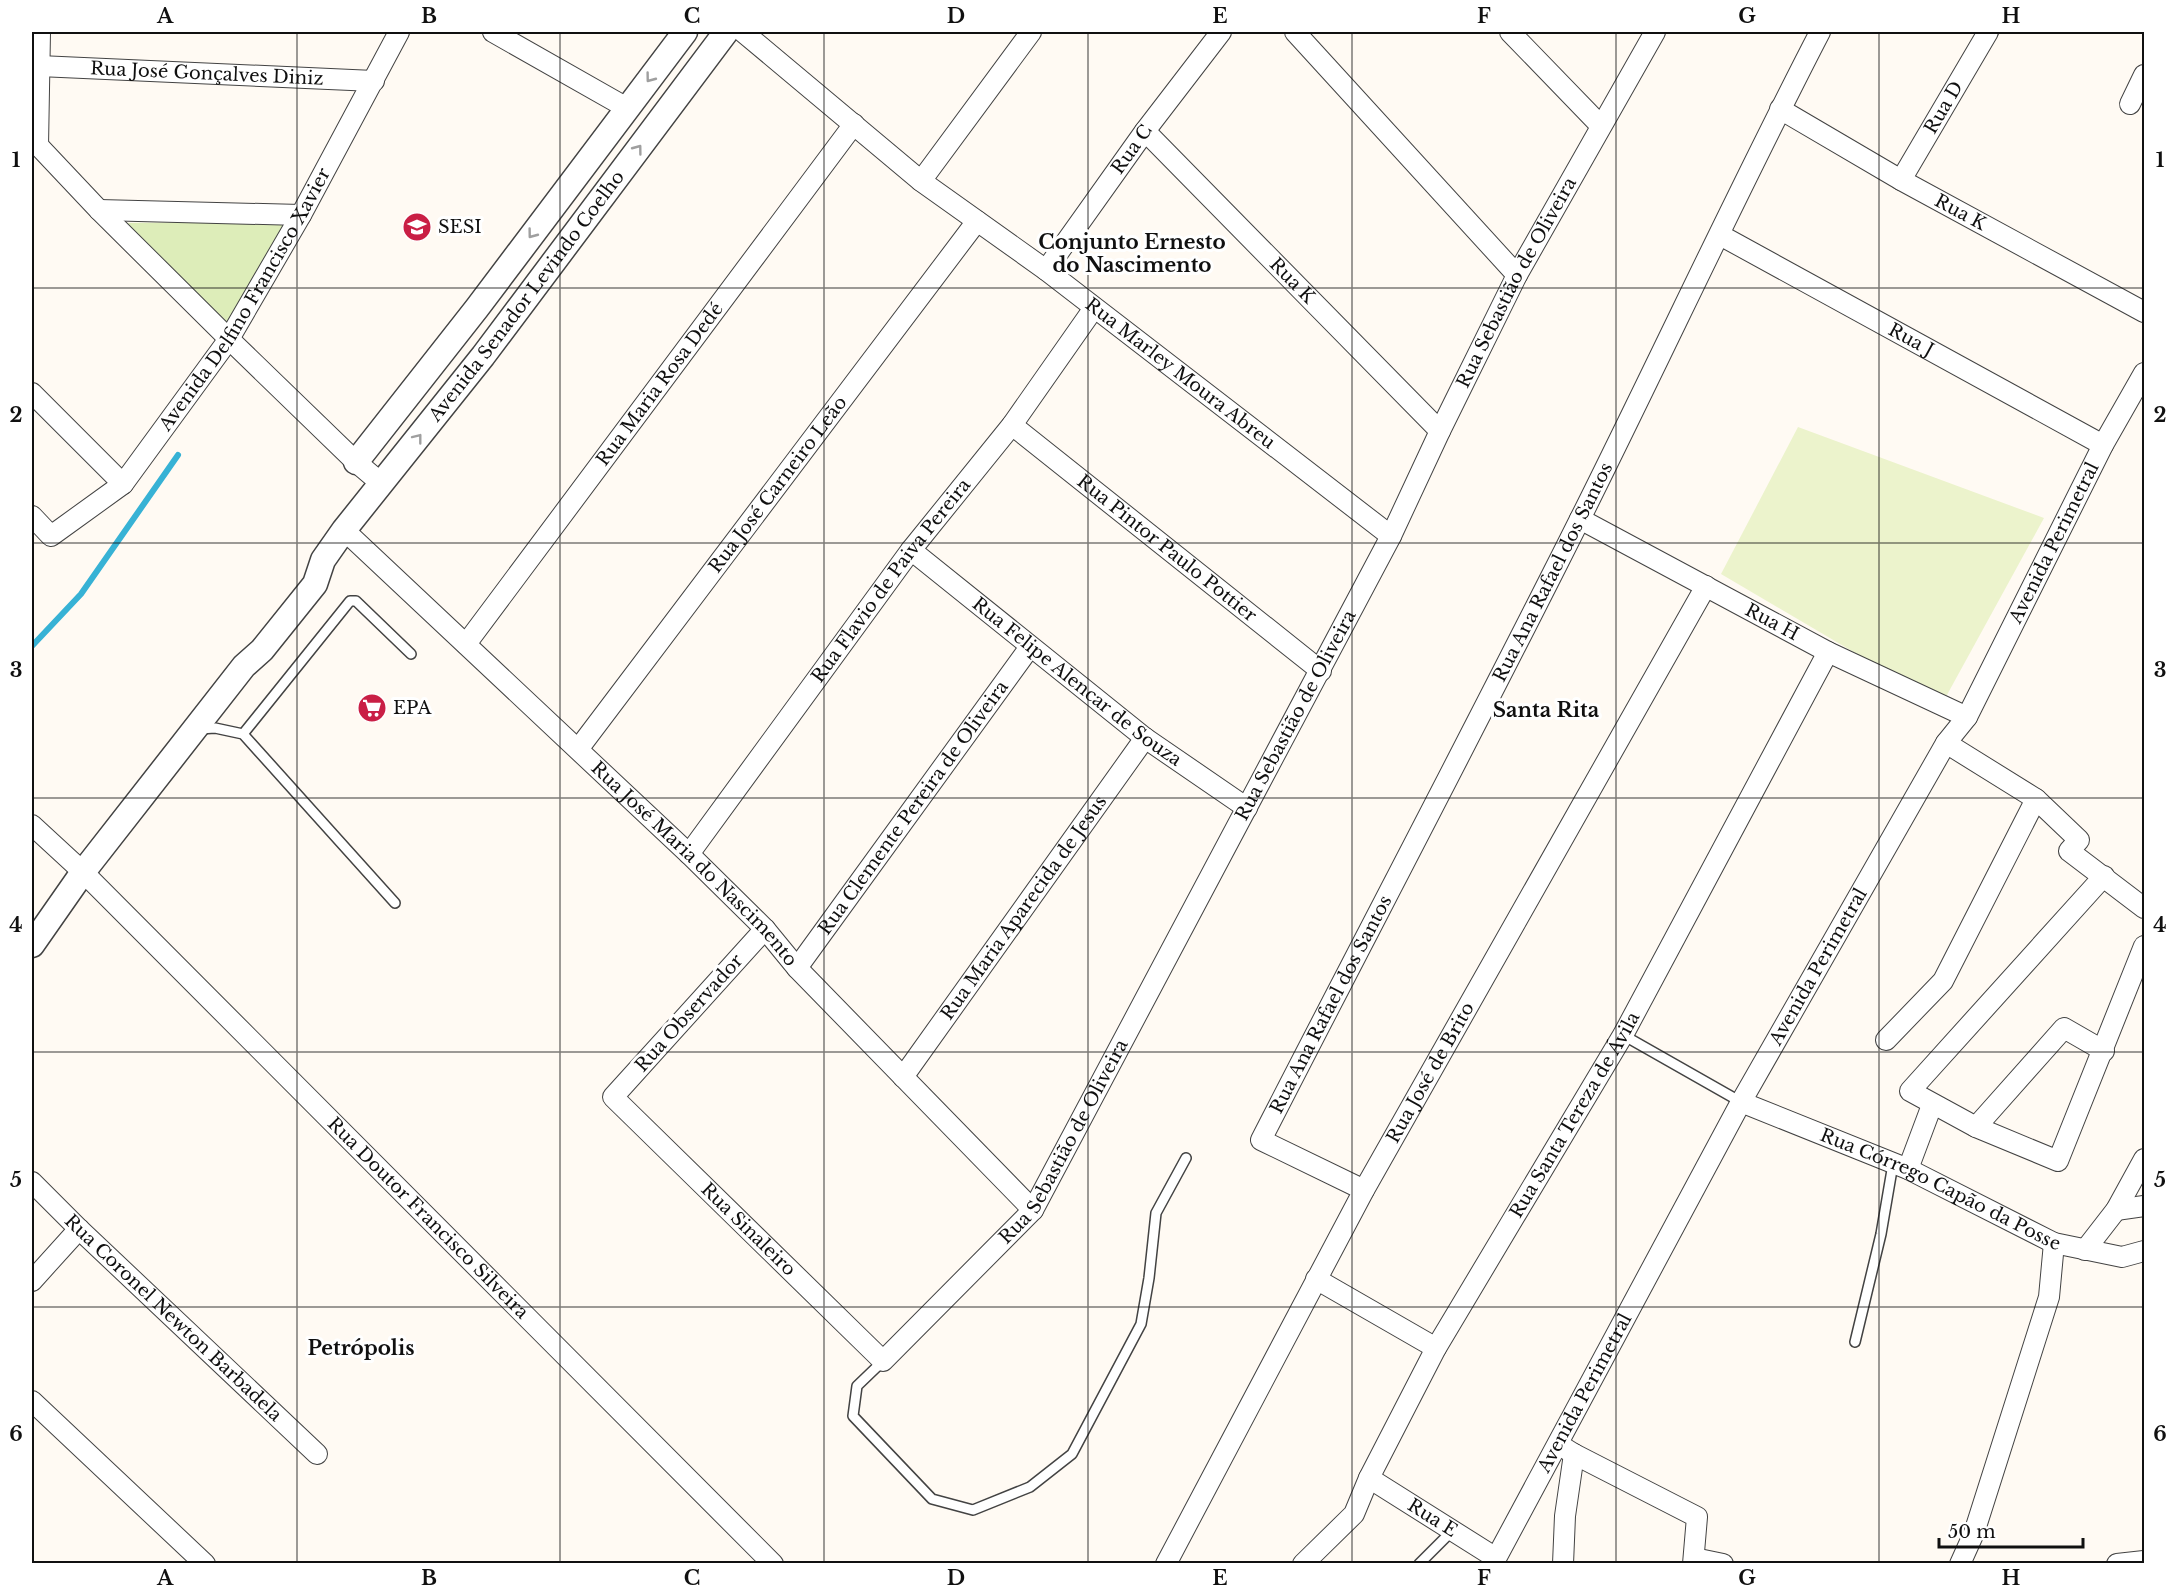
<svg xmlns="http://www.w3.org/2000/svg" width="2176" height="1595" font-family="'Libre Baskerville',serif">
	<style>
		.green { fill: #ddedb9 }
		.pitch { fill: #ecf3cc }
		.lines { fill: none; stroke-linecap: round; stroke-linejoin: round }
		.stream { stroke: #37b2d5; stroke-width: 6 }
		.service-casing { stroke: #434343; stroke-width: 12 }
		.minor-casing { stroke: #434343; stroke-width: 22 }
		.tertiary-casing { stroke: #434343; stroke-width: 27 }
		.service { stroke: #fff; stroke-width: 9 }
		.minor { stroke: #fff; stroke-width: 20 }
		.tertiary { stroke: #fff; stroke-width: 24 }
		.oneway { stroke: #9f9f9f }
		.grid { fill: none; stroke: #101010; stroke-width: 1.5; stroke-opacity: 0.55 }
		.labels { text-anchor: middle; dominant-baseline: central; stroke-width: 6; stroke-linejoin: round; paint-order: stroke }
		.street-label { font-size: 18px; fill: #101010; stroke: #fff }
		.poi-label { font-size: 18px; fill: #101010; stroke: #fff; text-anchor: start }
		.neighbourhood-label { font-size: 20px; font-weight: bold; fill: #101010; stroke: #fff }
		.neatline { fill: none; stroke: #101010; stroke-width: 2 }
		.grid-label { font-size: 20px; text-anchor: middle; font-weight: bold; fill: #101010 }
	</style>
	<rect width="100%" height="100%" fill="#fffaf3"/>
	<!-- green -->
	<path class="green" d="M291,221L231,326L120,223Z"/>
	<!-- pitch -->
	<path class="pitch" d="M1798,427L2044,518L1942,704L1721,574Z"/>
	<g class="lines">
		<!-- stream -->
		<path class="stream" d="M32,646L81,594L178,455"/>
		<!-- service casing -->
		<g class="service-casing">
			<g id="service">
				<path d="M200,729L215,728L243,734L395,903"/>
				<path d="M243,734L350,601H356L411,654"/>
				<path d="M1623,1035L1741,1102"/>
				<path d="M1855,1342L1881,1234L1893,1164"/>
				<path d="M883,1361L857,1386L853,1416L932,1499L973,1510L1030,1487L1072,1454L1141,1324L1149,1278L1156,1213L1186,1158"/>
				<path d="M1419,1564L1453,1530"/>
			</g>
		</g>
		<!-- minor casing -->
		<g class="minor-casing">
			<g id="minor">
				<path d="M493,32L627,108"/>
				<path id="s1" d="M743,32L921,181L1046,270L1391,536"/>
				<path d="M1295,32L1517,275"/>
				<path d="M1510,32L1600,125"/>
				<path id="s2" d="M39,66L374,81"/>
				<path d="M2130,104L2144,75"/>
				<path id="s3" d="M1780,109L1901,180L2144,312"/>
				<path id="s4" d="M1145,131L1440,431"/>
				<path d="M32,139L99,210L229,339L356,462L382,484"/>
				<path d="M38,146L40,32"/>
				<path id="s5" d="M1901,180L1988,32"/>
				<path d="M921,181L1031,32"/>
				<path d="M99,210L301,215"/>
				<path id="s6" d="M1720,235L2103,445"/>
				<path id="s7" d="M1046,270L1145,131L1221,32"/>
				<path d="M32,393L123,484"/>
				<path id="s8" d="M1012,425L1321,671"/>
				<path id="s9" d="M32,516L51,536L123,484L229,339L301,215L399,32"/>
				<path id="s10" d="M1580,519L1828,652L1967,717"/>
				<path id="s11" d="M344,530L689,854L765,929L797,968L1033,1210"/>
				<path id="s12" d="M911,550L1145,738L1247,808"/>
				<path id="s13" d="M466,644L854,124"/>
				<path id="s14" d="M579,748L977,221"/>
				<path d="M2036,799L2079,840L2069,851L2144,908"/>
				<path id="s15" d="M32,825L83,872L773,1564"/>
				<path id="s16" d="M689,854L911,550L1012,425L1094,308"/>
				<path d="M2104,876L1910,1091L1976,1127L2058,1161L2144,946"/>
				<path id="s17" d="M765,929L613,1097L883,1361L1033,1210L1391,536L1440,431L1517,275L1655,32"/>
				<path id="s18" d="M797,968L1030,647"/>
				<path d="M1886,1040L1943,981L2036,799L1946,743"/>
				<path id="s19" d="M903,1077L1145,738"/>
				<path id="s20" d="M1741,1102L1908,1169L2054,1243L2122,1257L2144,1251"/>
				<path d="M1976,1127L2064,1028L2104,1051"/>
				<path d="M1908,1169L1932,1105"/>
				<path id="s21" d="M32,1182L79,1229L317,1454"/>
				<path id="s22" d="M1364,1190L1261,1140C1367,933 1476,727 1580,519C1661,357 1737,192 1820,32"/>
				<path d="M2116,1210L2144,1206"/>
				<path d="M2085,1250L2116,1210L2144,1159"/>
				<path d="M1316,1279L1436,1348"/>
				<path d="M32,1281L79,1229"/>
				<path d="M32,1401L205,1564"/>
				<path d="M1558,1444L1574,1454L1697,1517L1693,1564"/>
				<path id="s23" d="M1369,1478L1496,1558"/>
				<path d="M1694,1558L1723,1564"/>
				<path id="s24" d="M1166,1564L1364,1190L1706,586"/>
				<path id="s25" d="M1303,1564L1354,1514L1369,1478L1436,1348L1623,1035L1828,652"/>
				<path id="s26" d="M1493,1564L1741,1102L1946,743L1967,717L2103,445L2144,373"/>
				<path d="M1563,1564L1565,1516L1574,1454"/>
				<path d="M1960,1564L1974,1533L2049,1297L2054,1243"/>
				<path d="M2117,1564L2144,1561"/>
			</g>
		</g>
		<!-- tertiary casing -->
		<g class="tertiary-casing">
			<g id="tertiary">
				<path d="M356,462L477,308L685,32"/>
				<path id="s27" d="M32,945L83,872L244,666L262,650L315,584L323,560L344,530L483,356L726,32"/>
			</g>
		</g>
		<!-- service -->
		<use href="#service" class="service"/>
		<!-- minor -->
		<use href="#minor" class="minor"/>
		<!-- tertiary -->
		<use href="#tertiary" class="tertiary"/>
	</g>
	<!-- one-way arrows -->
	<defs><path id="oneway-chevron" d="M-2-3.5L2.5 0L-2 3.5" fill="none" stroke-width="1.6" stroke-linecap="round" stroke-linejoin="round" transform="scale(1.5)"/></defs>
	<g class="oneway">
		<use href="#oneway-chevron" transform="translate(650 78) rotate(127)"/>
		<use href="#oneway-chevron" transform="translate(638 149) rotate(-53)"/>
		<use href="#oneway-chevron" transform="translate(532 234) rotate(127)"/>
		<use href="#oneway-chevron" transform="translate(418 438) rotate(-52)"/>
	</g>
	<!-- grid -->
	<path class="grid" d="M297,32V1564M560,32V1564M824,32V1564M1088,32V1564M1352,32V1564M1616,32V1564M1879,32V1564M32,288H2144M32,543H2144M32,798H2144M32,1052H2144M32,1307H2144"/>
	<!-- icons -->
	<defs>
		<g id="school-disc" transform="scale(1.5)"><circle r="9.5" fill="#c91f45" stroke="#fff"/><path d="M0-5L7-2L0 1L-7-2ZM-4 1L0 2.5L4 1V4Q0 6-4 4Z" fill="#fff"/></g>
		<g id="supermarket-disc" transform="scale(1.5)"><circle r="9.5" fill="#c91f45" stroke="#fff"/><path d="M-6-5.5h2.5l.6 2H6L4.5 2H-2.5L-4.4-4H-6ZM-1.5 3.2a1.3 1.3 0 1 0 .1 0ZM3 3.2a1.3 1.3 0 1 0 .1 0Z" fill="#fff"/></g>
	</defs>
	<g fill-rule="evenodd">
		<use href="#school-disc" x="417" y="227"/>
		<use href="#supermarket-disc" x="372" y="708"/>
	</g>
	<g class="labels">
		<!-- street labels -->
		<g class="street-label">
			<text stroke="none"><textPath href="#s2" startOffset="168">Rua José Gonçalves Diniz</textPath></text>
			<text stroke="none"><textPath href="#s5" startOffset="84">Rua D</textPath></text>
			<text stroke="none"><textPath href="#s7" startOffset="148">Rua C</textPath></text>
			<text stroke="none"><textPath href="#s3" startOffset="208">Rua K</textPath></text>
			<text stroke="none"><textPath href="#s4" startOffset="210">Rua K</textPath></text>
			<text stroke="none"><textPath href="#s17" startOffset="1863">Rua Sebastião de Oliveira</textPath></text>
			<text stroke="none"><textPath href="#s27" startOffset="818">Avenida Senador Levindo Coelho</textPath></text>
			<text stroke="none"><textPath href="#s9" startOffset="338">Avenida Delfino Francisco Xavier</textPath></text>
			<text stroke="none"><textPath href="#s6" startOffset="218">Rua J</textPath></text>
			<text stroke="none"><textPath href="#s1" startOffset="555">Rua Marley Moura Abreu</textPath></text>
			<text stroke="none"><textPath href="#s13" startOffset="324">Rua Maria Rosa Dedé</textPath></text>
			<text stroke="none"><textPath href="#s14" startOffset="330">Rua José Carneiro Leão</textPath></text>
			<text stroke="none"><textPath href="#s26" startOffset="1166">Avenida Perimetral</textPath></text>
			<text stroke="none"><textPath href="#s8" startOffset="198">Rua Pintor Paulo Pottier</textPath></text>
			<text stroke="none"><textPath href="#s22" startOffset="753">Rua Ana Rafael dos Santos</textPath></text>
			<text stroke="none"><textPath href="#s16" startOffset="340">Rua Flavio de Paiva Pereira</textPath></text>
			<text stroke="none"><textPath href="#s10" startOffset="218">Rua H</textPath></text>
			<text stroke="none"><textPath href="#s12" startOffset="212">Rua Felipe Alencar de Souza</textPath></text>
			<text stroke="none"><textPath href="#s17" startOffset="1377">Rua Sebastião de Oliveira</textPath></text>
			<text stroke="none"><textPath href="#s18" startOffset="198">Rua Clemente Pereira de Oliveira</textPath></text>
			<text stroke="none"><textPath href="#s11" startOffset="484">Rua José Maria do Nascimento</textPath></text>
			<text stroke="none"><textPath href="#s19" startOffset="208">Rua Maria Aparecida de Jesus</textPath></text>
			<text stroke="none"><textPath href="#s26" startOffset="680">Avenida Perimetral</textPath></text>
			<text stroke="none"><textPath href="#s22" startOffset="267">Rua Ana Rafael dos Santos</textPath></text>
			<text transform="translate(689 1013) rotate(-48)">Rua Observador</text>
			<text stroke="none"><textPath href="#s24" startOffset="558">Rua José de Brito</textPath></text>
			<text stroke="none"><textPath href="#s25" startOffset="528">Rua Santa Tereza de Ávila</textPath></text>
			<text stroke="none"><textPath href="#s17" startOffset="891">Rua Sebastião de Oliveira</textPath></text>
			<text stroke="none"><textPath href="#s20" startOffset="218">Rua Córrego Capão da Posse</textPath></text>
			<text stroke="none"><textPath href="#s15" startOffset="558">Rua Doutor Francisco Silveira</textPath></text>
			<text stroke="none"><textPath href="#s17" startOffset="416">Rua Sinaleiro</textPath></text>
			<text stroke="none"><textPath href="#s21" startOffset="196">Rua Coronel Newton Barbadela</textPath></text>
			<text stroke="none"><textPath href="#s26" startOffset="194">Avenida Perimetral</textPath></text>
			<text stroke="none"><textPath href="#s23" startOffset="75">Rua E</textPath></text>
		</g>
		<!-- poi labels -->
		<g class="poi-label">
			<text x="438" y="227">SESI</text>
			<text x="393" y="708">EPA</text>
		</g>
		<!-- neighbourhood labels -->
		<g class="neighbourhood-label">
			<text x="1132" y="242">Conjunto Ernesto<tspan x="1132" dy="23">do Nascimento</tspan></text>
			<text x="1546" y="710">Santa Rita</text>
			<text x="361" y="1348">Petrópolis</text>
		</g>
	</g>
	<!-- border -->
	<rect width="2176" height="1595" fill="none" stroke="#ffffff" stroke-width="66"/>
	<!-- scale -->
	<path d="M1939 1538v9h144v-9" fill="none" stroke="#101010" stroke-width="3"/>
	<text x="1948" y="1538" font-size="18" fill="#101010" stroke="#ffffff" stroke-width="4.5" paint-order="stroke">50 m</text>
	<rect x="33" y="33" width="2110" height="1529" class="neatline"/>
	<g class="grid-label">
		<text x="165" y="23">A</text>
		<text x="429" y="23">B</text>
		<text x="692" y="23">C</text>
		<text x="956" y="23">D</text>
		<text x="1220" y="23">E</text>
		<text x="1484" y="23">F</text>
		<text x="1747" y="23">G</text>
		<text x="2011" y="23">H</text>
		<text x="16" y="167">1</text>
		<text x="2160" y="167">1</text>
		<text x="16" y="422">2</text>
		<text x="2160" y="422">2</text>
		<text x="16" y="677">3</text>
		<text x="2160" y="677">3</text>
		<text x="16" y="932">4</text>
		<text x="2160" y="932">4</text>
		<text x="16" y="1187">5</text>
		<text x="2160" y="1187">5</text>
		<text x="16" y="1441">6</text>
		<text x="2160" y="1441">6</text>
		<text x="165" y="1585">A</text>
		<text x="429" y="1585">B</text>
		<text x="692" y="1585">C</text>
		<text x="956" y="1585">D</text>
		<text x="1220" y="1585">E</text>
		<text x="1484" y="1585">F</text>
		<text x="1747" y="1585">G</text>
		<text x="2011" y="1585">H</text>
	</g>
</svg>
